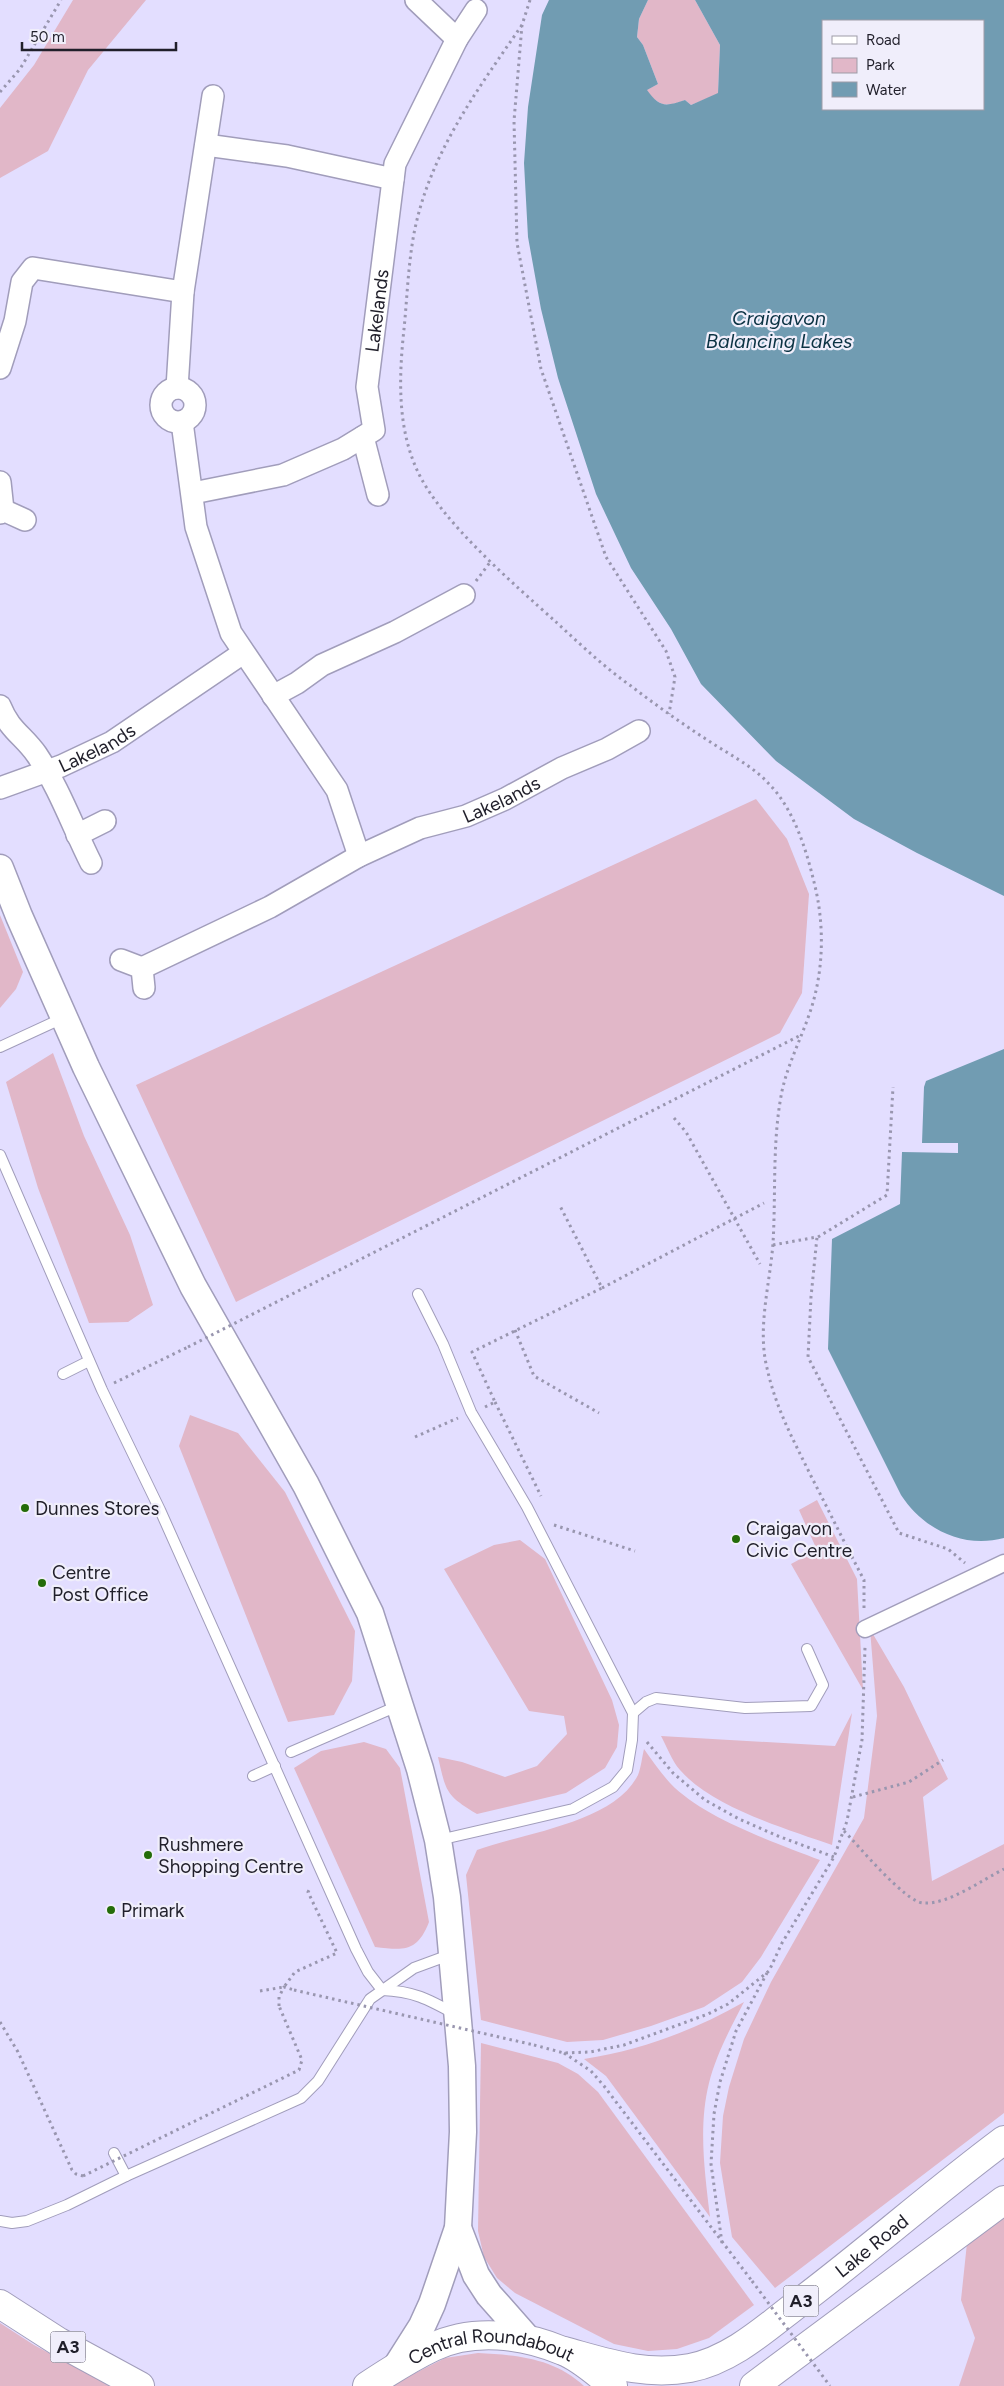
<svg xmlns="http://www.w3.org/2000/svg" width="1004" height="2386" font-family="Figtree,sans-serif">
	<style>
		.green { fill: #e1b7c8 }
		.water { fill: #719cb2; fill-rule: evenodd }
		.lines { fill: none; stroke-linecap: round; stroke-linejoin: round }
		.service-casing { stroke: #a19dbb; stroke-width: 12 }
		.pedestrian-casing { stroke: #a19dbb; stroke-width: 19 }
		.minor-casing { stroke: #a19dbb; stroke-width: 24 }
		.tertiary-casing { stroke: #a19dbb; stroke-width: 29 }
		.trunk-casing { stroke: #a19dbb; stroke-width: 30 }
		.path { stroke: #9996af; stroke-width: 3; stroke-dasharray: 2.5 4; stroke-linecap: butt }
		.service { stroke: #fff; stroke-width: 10 }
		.pedestrian { stroke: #fff; stroke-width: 16 }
		.minor { stroke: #fff; stroke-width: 21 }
		.tertiary { stroke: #fff; stroke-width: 26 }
		.trunk { stroke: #fff; stroke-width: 28 }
		.path-bridge { stroke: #9996af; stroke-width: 3; stroke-dasharray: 2.5 4; stroke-linecap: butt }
		.poi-dot { fill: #246c09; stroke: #f0eefb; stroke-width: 2 }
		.labels { text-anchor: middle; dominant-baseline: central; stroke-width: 4.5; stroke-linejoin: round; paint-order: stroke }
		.shield { fill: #f0eefb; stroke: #5e5d69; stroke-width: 1 }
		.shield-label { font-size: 18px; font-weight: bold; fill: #201f2a }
		.street-label { font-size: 19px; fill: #201f2a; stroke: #f0eefb }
		.poi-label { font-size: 19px; fill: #201f2a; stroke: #f0eefb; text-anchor: start }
		.water-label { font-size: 20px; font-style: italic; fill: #0b3243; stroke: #f0eefb }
	</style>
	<rect width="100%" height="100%" fill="#e3deff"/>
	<!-- green -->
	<g class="green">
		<path d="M73,0H146L88,70L48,151L0,178V108L34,65Z"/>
		<path d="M648,0H695L720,45L718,94L691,105L685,100C665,108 659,106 646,90L658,84L643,45L637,37L639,19Z"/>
		<path d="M756,799L787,839L809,894L802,993L780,1033L236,1302L136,1085Z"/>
		<path d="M0,915L23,972L16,989L0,1008Z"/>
		<path d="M53,1053L84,1136L130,1235L153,1305L128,1322L89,1323L38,1188L6,1082Z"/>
		<path d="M190,1415L238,1433L285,1492L355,1631L352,1681L334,1715L288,1722L179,1446Z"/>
		<path d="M817,1500L857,1579L863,1690L791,1564L817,1550L799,1510Z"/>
		<path d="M520,1540L545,1559L612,1700L619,1725L617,1747L605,1768L566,1793L477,1814C445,1795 446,1791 438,1757L462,1762L505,1777L537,1766L567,1734L564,1716L529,1711L444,1569L494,1545Z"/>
		<path d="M870,1629L904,1687L948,1779L923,1797L932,1881L1004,1844V2113L775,2288L732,2237L720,2163L723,2116L729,2087L744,2039L771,1982L864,1818L877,1716Z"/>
		<path d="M852,1713L832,1845C786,1829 712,1807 680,1770C672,1761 667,1747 661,1736L835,1746Z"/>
		<path d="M364,1742L386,1749L400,1768L429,1922C417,1953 403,1950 375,1947L294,1768L321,1751Z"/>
		<path d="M644,1749C652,1760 660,1772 670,1783C703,1818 776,1843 820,1860L761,1957L742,1982L704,2007L651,2026L603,2040L567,2042L481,2020L466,1875L477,1850C523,1833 614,1823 638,1775C641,1768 642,1757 644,1749Z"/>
		<path d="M744,2002C731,2027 716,2055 709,2083C698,2127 705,2174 710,2217L606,2076L584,2059C641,2050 693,2031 744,2002Z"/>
		<path d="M481,2043L558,2063L578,2074L598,2092L754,2305L709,2338L677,2349L648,2351L614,2344L515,2293L497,2278L484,2257L478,2231Z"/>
		<path d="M1004,2215V2386H959L975,2338L961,2300L967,2243Z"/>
		<path d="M0,2323L34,2345L110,2386H0Z"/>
		<path d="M478,2353C517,2355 554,2358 584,2386H390L445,2358Z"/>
	</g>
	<!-- water -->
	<g class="water">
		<path d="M549,0H648L639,19L637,37L643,45L658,84L647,90C659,107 665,107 685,100L691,105L718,93L720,45L695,0H1004V896L917,853L854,819L776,761L701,684L671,629L631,568L596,494L558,378L541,309L528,237L524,163L528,107L542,15ZM983,21V109H823V21Z"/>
		<path d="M1004,1049V1538C963,1549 923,1529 901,1495L828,1349L832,1239L900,1204L902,1152L958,1153V1143H922L924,1087L926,1081Z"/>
	</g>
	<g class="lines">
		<!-- service casing -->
		<g class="service-casing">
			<g id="service">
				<path d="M0,1047L63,1018"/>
				<path d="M0,1155L102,1390L160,1510L356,1949L368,1972L382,1990C413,1991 428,1999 455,2014"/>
				<path d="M418,1294L443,1344L471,1412L527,1507L633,1713L632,1740L627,1770L613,1787L573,1809L439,1840"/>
				<path d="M63,1374L89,1361"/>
				<path d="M633,1713L646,1702L656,1698L745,1708L811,1706L823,1685L807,1649"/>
				<path d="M291,1752L400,1705"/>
				<path d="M253,1776L275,1766"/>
				<path d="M114,2153L126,2176"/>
				<path d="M0,2221L12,2223L27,2221L67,2205L126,2176L301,2098L318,2081L370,1999L414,1968L452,1954"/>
			</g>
		</g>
		<!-- pedestrian casing -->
		<g class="pedestrian-casing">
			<path id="pedestrian" d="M865,1629L1004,1563"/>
		</g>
		<!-- minor casing -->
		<g class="minor-casing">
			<g id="minor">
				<path d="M416,0L457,39"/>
				<path d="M206,145L287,156L393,179"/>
				<path d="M0,368L15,321L22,282L33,268L183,292"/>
				<path d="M177,388L183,292L213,96"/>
				<circle cx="178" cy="405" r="17"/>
				<path d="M182,422L196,527L231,633L337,790L359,856"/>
				<path d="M363,437L378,495"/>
				<path d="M0,482L3,510"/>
				<path id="s1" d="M193,493L283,475L343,449L374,430L367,387L395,164L457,39L476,10"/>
				<path d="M0,513L3,510L25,520"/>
				<path d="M273,696L297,683L322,665L395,632L464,595"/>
				<path d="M0,706C10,731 23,735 37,755C59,788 73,827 91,863"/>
				<path id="s2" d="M0,788L61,766L112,742L243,653"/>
				<path d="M77,835L105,821"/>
				<path d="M121,960L142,968L144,988"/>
				<path id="s3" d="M142,968L270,907L359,856L420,828L466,816L505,799L562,768L607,749L639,731"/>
			</g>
		</g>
		<!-- tertiary casing -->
		<g class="tertiary-casing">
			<g id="tertiary">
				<path d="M0,868L19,916L86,1067L193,1286L306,1485L370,1613L420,1769L438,1840L447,1897L462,2066L463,2132L458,2228L432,2304L422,2326L396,2367"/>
				<path d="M458,2228L476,2275L489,2295L528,2339"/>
			</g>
		</g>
		<!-- trunk casing -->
		<g class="trunk-casing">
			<g id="trunk">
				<path d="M0,2304L59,2342L140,2386"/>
				<path id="s4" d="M564,2351C608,2363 644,2376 690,2368C732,2360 767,2327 800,2302C869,2250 934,2192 1004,2140"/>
				<path id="s5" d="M367,2386C388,2372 410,2358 433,2347C473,2328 523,2334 563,2351C581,2358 598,2374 613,2386"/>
				<path d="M754,2386L1004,2200"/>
			</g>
		</g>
		<!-- path -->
		<g class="path">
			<path d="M530,0L522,25L514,121L517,243L541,369L606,557L666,651L675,677L669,714"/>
			<path d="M522,25C476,92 427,157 413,239C408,269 407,299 404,329C399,376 397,426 417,470C440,521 514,584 556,622C580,644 604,667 631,686C657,706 684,725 712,743C732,756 754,767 770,785C794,810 806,849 814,882C825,925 824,973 809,1015C800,1041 788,1064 782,1091C772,1141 776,1193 773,1243C770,1284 757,1328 767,1368C776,1409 793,1439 811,1476C829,1511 846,1546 864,1580V1611"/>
			<path d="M0,92L20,69L61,0"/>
			<path d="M476,581L491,561"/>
			<path d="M674,1118L686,1132L760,1264"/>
			<path d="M818,1237L887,1195L893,1087"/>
			<path d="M773,1245L817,1237L811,1297L808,1357L899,1533L948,1549L965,1563"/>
			<path d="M304,1288L801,1035"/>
			<path d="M602,1288L764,1203"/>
			<path d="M515,1330L534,1376L599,1413"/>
			<path d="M114,1383L188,1347"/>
			<path d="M495,1402L541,1496"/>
			<path d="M485,1407L495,1402L472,1352L602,1288L560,1206"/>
			<path d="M415,1437L458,1418"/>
			<path d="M554,1525L635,1551"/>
			<path d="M647,1742L673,1773L705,1800L739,1819L778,1836L834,1857"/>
			<path d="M853,1797L909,1782L943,1760"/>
			<path d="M844,1831C858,1845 905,1902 923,1903C948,1905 982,1880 1004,1869"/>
			<path d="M260,1991L284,1987L295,1972L337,1953L308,1892L311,1887"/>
			<path d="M279,2006V1997L284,1987L294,1990"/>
			<path d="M0,2022L18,2052L72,2170L76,2174L83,2176"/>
			<path d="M534,2045L564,2053L590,2052L624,2045L708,2014L728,2004L769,1971L782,1943L834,1857L847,1821L862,1740L865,1647"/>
			<path d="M564,2053L591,2071L604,2086L752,2281"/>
			<path d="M722,2243L711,2164L714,2114L720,2082L736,2031L767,1973"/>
		</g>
		<!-- service -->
		<use href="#service" class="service"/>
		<!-- pedestrian -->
		<use href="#pedestrian" class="pedestrian"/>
		<!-- minor -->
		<use href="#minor" class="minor"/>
		<!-- tertiary -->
		<use href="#tertiary" class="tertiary"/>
		<!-- trunk -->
		<use href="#trunk" class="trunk"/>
		<!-- path-bridge -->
		<g class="path-bridge">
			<path d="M188,1347L304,1288"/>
			<path d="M294,1990L534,2045"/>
			<path d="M83,2176L299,2070L302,2060L279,2006"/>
			<path d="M752,2281L830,2386"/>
		</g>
	</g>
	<!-- markers -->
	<g class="poi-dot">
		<circle cx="25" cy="1508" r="5"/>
		<circle cx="736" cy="1539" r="5"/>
		<circle cx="42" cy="1583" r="5"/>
		<circle cx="148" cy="1855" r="5"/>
		<circle cx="111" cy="1910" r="5"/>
	</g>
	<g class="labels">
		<!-- shield labels -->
		<g class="shield">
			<rect x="783.5" y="2285.5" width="35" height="31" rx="4"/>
			<rect x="50.5" y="2331.5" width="35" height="31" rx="4"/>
		</g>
		<g class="shield-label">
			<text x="801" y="2301">A3</text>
			<text x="68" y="2347">A3</text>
		</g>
		<!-- street labels -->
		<g class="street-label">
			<text stroke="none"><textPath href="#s1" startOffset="314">Lakelands</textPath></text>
			<text stroke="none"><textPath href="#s2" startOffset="105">Lakelands</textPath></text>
			<text stroke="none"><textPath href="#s3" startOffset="398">Lakelands</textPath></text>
			<text stroke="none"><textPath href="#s4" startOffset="349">Lake Road</textPath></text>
			<text stroke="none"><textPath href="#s5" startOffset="136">Central Roundabout</textPath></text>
		</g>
		<!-- poi labels -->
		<g class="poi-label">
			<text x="35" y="1508">Dunnes Stores</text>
			<text x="746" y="1528">Craigavon<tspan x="746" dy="22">Civic Centre</tspan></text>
			<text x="52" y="1572">Centre<tspan x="52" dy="22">Post Office</tspan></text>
			<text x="158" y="1844">Rushmere<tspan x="158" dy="22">Shopping Centre</tspan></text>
			<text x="121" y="1910">Primark</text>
		</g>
		<!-- water labels -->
		<g class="water-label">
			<text x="779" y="318">Craigavon<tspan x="779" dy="23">Balancing Lakes</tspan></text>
		</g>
	</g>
	<!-- legend -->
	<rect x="822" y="20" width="162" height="90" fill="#f0eefb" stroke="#9d9ba7"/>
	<rect x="832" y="36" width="25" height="8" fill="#ffffff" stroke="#9d9ba7"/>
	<text x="866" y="45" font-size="15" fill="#201f2a">Road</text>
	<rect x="832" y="58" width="25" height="15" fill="#e1b7c8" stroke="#9d9ba7"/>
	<text x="866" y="70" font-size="15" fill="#201f2a">Park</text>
	<rect x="832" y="82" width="25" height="15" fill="#719cb2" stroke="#9d9ba7"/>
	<text x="866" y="95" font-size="15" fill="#201f2a">Water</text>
	<!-- scale -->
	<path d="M22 42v8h154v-8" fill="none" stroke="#201f2a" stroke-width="2.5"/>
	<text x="30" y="42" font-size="15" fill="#201f2a" stroke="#f0eefb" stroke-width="4" paint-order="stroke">50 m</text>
</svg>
